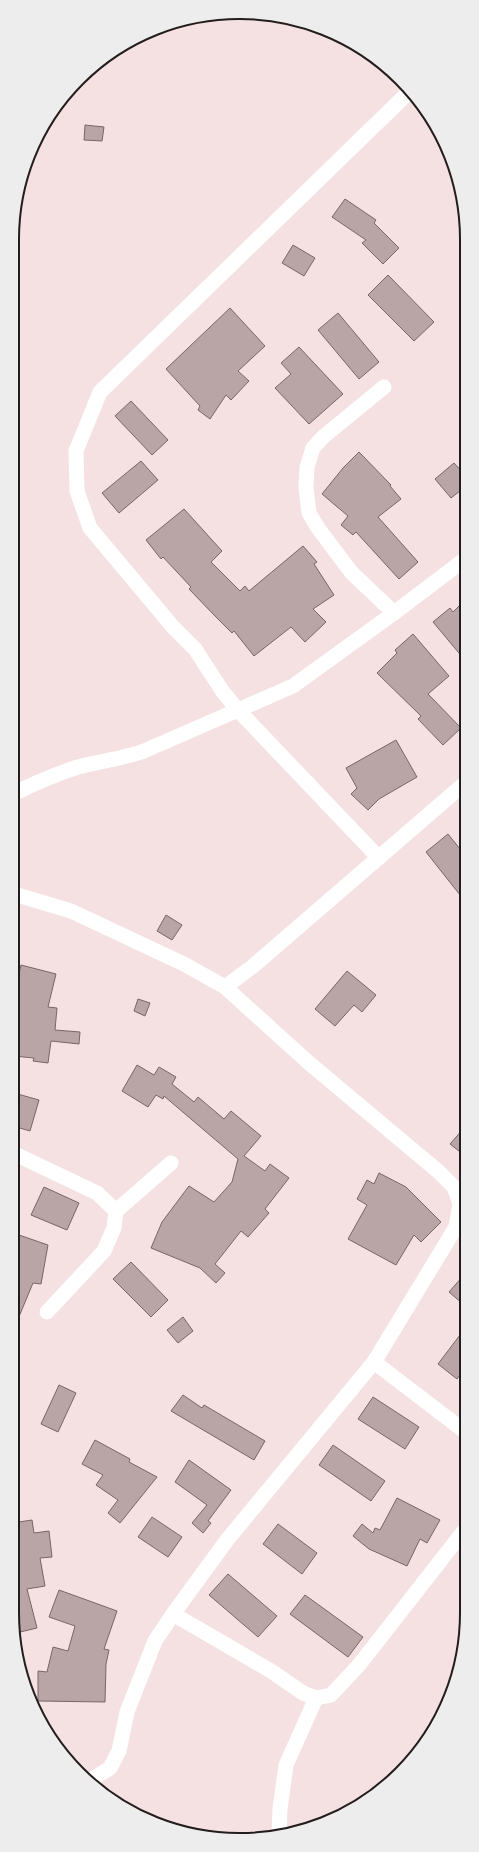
<svg xmlns="http://www.w3.org/2000/svg" width="479" height="1852" font-family="'Playfair Display',serif">
	<style>
		.building { fill: #b9a5a5; stroke: #786666 }
		.lines { fill: none; stroke-linecap: round; stroke-linejoin: round }
		.street { stroke: #fff; stroke-width: 15 }
		.rim { fill: none; stroke: #241d1d; stroke-width: 2 }
	</style>
	<rect width="100%" height="100%" fill="#f5e1e1"/>
	<!-- building -->
	<g class="building">
		<path d="M85,125L104,127L102,141L84,140Z"/>
		<path d="M345,199L376,220L374,223L399,248L383,264L362,243L366,240L332,217Z"/>
		<path d="M293,245L315,258L304,276L282,263Z"/>
		<path d="M388,275L434,322L414,341L368,295Z"/>
		<path d="M230,308L265,346L238,371L249,381L231,400L226,395L210,419L198,410L200,406L166,369Z"/>
		<path d="M338,313L379,362L359,379L318,330Z"/>
		<path d="M299,347L343,394L309,424L275,388L291,374L281,363Z"/>
		<path d="M131,401L168,440L152,455L115,416Z"/>
		<path d="M359,452L391,485L390,486L401,499L378,517L418,562L399,579L356,532L353,535L341,525L348,516L322,494L343,468Z"/>
		<path d="M141,461L158,480L119,513L102,493Z"/>
		<path d="M454,463L465,475V487L451,498L435,479Z"/>
		<path d="M184,509L222,551L211,562L240,591L245,586L249,591L303,546L317,562L314,564L334,595L313,609L326,622L305,642L291,627L254,656L234,631L232,633L215,616L189,589L191,587L163,557L161,559L146,540Z"/>
		<path d="M464,601V659L433,622L450,608L453,612Z"/>
		<path d="M413,634L449,676L428,694L461,728L443,745L418,719L421,716L377,673L397,653L395,650Z"/>
		<path d="M396,740L417,777L379,799L368,810L351,794L357,788L346,768Z"/>
		<path d="M448,834L464,854V900L426,852Z"/>
		<path d="M166,915L182,925L172,940L157,931Z"/>
		<path d="M21,965L56,974L48,1007L57,1008L55,1030L80,1032L79,1044L51,1041L48,1063L33,1061L34,1058L14,1056V995Z"/>
		<path d="M347,971L376,995L362,1012L354,1005L335,1026L315,1009Z"/>
		<path d="M138,999L150,1003L145,1016L134,1011Z"/>
		<path d="M137,1065L154,1075L159,1067L176,1077L172,1084L194,1102L198,1097L224,1119L231,1111L261,1136L244,1156L265,1171L270,1164L289,1178L265,1209L269,1213L248,1237L241,1231L215,1264L225,1273L216,1283L200,1268L151,1248L162,1222L189,1186L214,1202L232,1182L238,1159L164,1096L163,1099L156,1095L148,1107L122,1091Z"/>
		<path d="M14,1093L39,1100L30,1131L13,1126Z"/>
		<path d="M464,1128V1155L450,1144Z"/>
		<path d="M379,1173L406,1187L441,1222L421,1242L414,1235L396,1265L348,1239L367,1205L357,1199L367,1180L374,1184Z"/>
		<path d="M44,1187L79,1203L67,1230L31,1215Z"/>
		<path d="M19,1235L48,1245L41,1284L33,1283L13,1331V1252Z"/>
		<path d="M131,1262L168,1300L151,1317L113,1279Z"/>
		<path d="M463,1276V1304L449,1292Z"/>
		<path d="M183,1317L193,1331L178,1343L167,1330Z"/>
		<path d="M463,1331V1371L457,1379L438,1364Z"/>
		<path d="M59,1385L76,1393L58,1432L41,1424Z"/>
		<path d="M183,1395L202,1408L204,1405L265,1441L254,1460L171,1411Z"/>
		<path d="M373,1397L419,1427L405,1449L358,1419Z"/>
		<path d="M95,1440L130,1459L129,1462L157,1477L120,1523L108,1513L118,1500L96,1485L103,1475L82,1464Z"/>
		<path d="M333,1445L385,1481L371,1501L319,1465Z"/>
		<path d="M189,1460L231,1490L208,1521L211,1523L203,1533L192,1523L207,1505L175,1482Z"/>
		<path d="M397,1498L440,1520L427,1543L420,1539L407,1566L369,1549L353,1536L362,1524L373,1533L375,1528L380,1530Z"/>
		<path d="M152,1517L182,1537L168,1557L138,1537Z"/>
		<path d="M32,1520L34,1533L49,1531L52,1557L40,1558L45,1586L27,1589L37,1628L16,1633L12,1612V1523Z"/>
		<path d="M278,1524L317,1553L302,1574L263,1544Z"/>
		<path d="M228,1574L277,1616L258,1637L209,1595Z"/>
		<path d="M59,1590L117,1611L104,1649L109,1650L106,1664L105,1702L38,1701V1671L47,1672L53,1647L68,1651L75,1626L49,1617Z"/>
		<path d="M305,1595L363,1637L348,1657L290,1614Z"/>
	</g>
	<g class="lines">
		<!-- street -->
		<g class="street">
			<path d="M384,387L323,437L313,448L307,467L306,488L309,513L318,528L351,572L394,613"/>
			<path d="M15,793C35,783 56,774 78,767C100,761 122,759 144,751L293,686L394,613L464,560"/>
			<path d="M379,858L237,709L223,692L195,649L173,627L90,528L77,491L76,451L100,392L411,90"/>
			<path d="M14,894L71,911L184,964L225,987L309,1063L439,1172L454,1187L460,1204L456,1227L374,1362L227,1540L173,1614L155,1641L127,1712L119,1751L110,1768L91,1780"/>
			<path d="M225,987L252,967L464,784"/>
			<path d="M13,1153L97,1193L116,1211L114,1228L104,1251L47,1312"/>
			<path d="M116,1211L171,1163"/>
			<path d="M374,1362L463,1430"/>
			<path d="M173,1614L271,1671L303,1693L316,1698L331,1695L359,1665L463,1532"/>
			<path d="M279,1834L280,1809L286,1765L316,1698"/>
		</g>
	</g>
	<!-- crop -->
	<path d="M0 0H479V1852H0ZM239 19H240A220 220 0 0 1 460 239V1613A220 220 0 0 1 240 1833H239A220 220 0 0 1 19 1613V239A220 220 0 0 1 239 19Z" fill="#ededed" fill-rule="evenodd"/>
	<path class="rim" d="M239 19H240A220 220 0 0 1 460 239V1613A220 220 0 0 1 240 1833H239A220 220 0 0 1 19 1613V239A220 220 0 0 1 239 19Z"/>
</svg>
